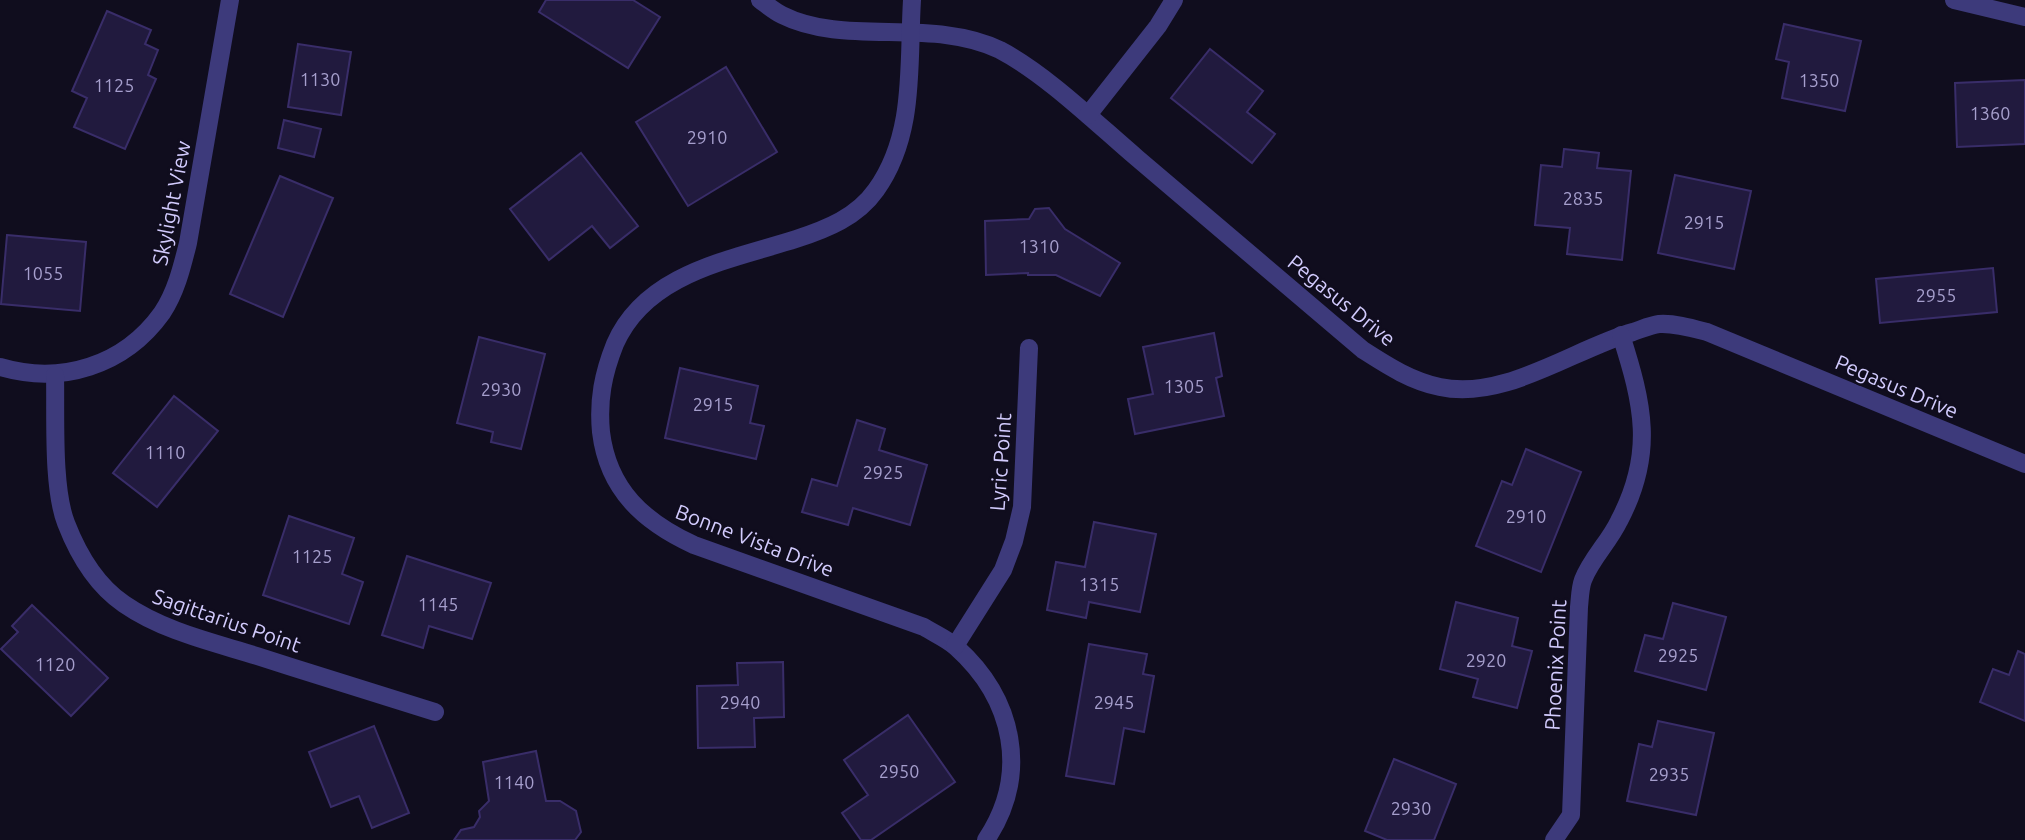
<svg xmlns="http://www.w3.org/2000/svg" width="2025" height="840" font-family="Ubuntu,sans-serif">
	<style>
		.building { fill: #211a3e; stroke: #392d69; stroke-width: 2 }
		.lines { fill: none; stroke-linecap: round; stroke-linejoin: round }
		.street { stroke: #3d3a7b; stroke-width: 18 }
		.labels { text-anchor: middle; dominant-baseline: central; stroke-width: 5; stroke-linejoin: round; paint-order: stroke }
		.number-label { font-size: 18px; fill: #a69fcd }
		.street-label { font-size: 21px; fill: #d2cbfd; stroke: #100d1e }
	</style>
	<rect width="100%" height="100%" fill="#100d1e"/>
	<!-- building -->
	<g class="building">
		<path d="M546,0H633L660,17L628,68L539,12Z"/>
		<path d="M107,11L151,30L145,44L158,50L148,75L156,79L125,149L74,127L87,98L72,91Z"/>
		<path d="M1784,24L1861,41L1845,111L1782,98L1789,62L1776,59Z"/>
		<path d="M298,44L351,52L341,115L288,107Z"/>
		<path d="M1210,49L1263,91L1247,112L1275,134L1252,163L1171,98Z"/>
		<path d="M726,67L777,152L688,206L636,122Z"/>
		<path d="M2025,80V144L1957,147L1955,83Z"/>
		<path d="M284,120L321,129L314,157L278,148Z"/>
		<path d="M1564,149L1599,153L1597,168L1631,171L1622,260L1567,254L1570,228L1535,225L1541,165L1562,167Z"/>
		<path d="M581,153L638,226L610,248L592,226L549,260L510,209Z"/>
		<path d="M1675,175L1751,191L1734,269L1658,253Z"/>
		<path d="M280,176L333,198L283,317L230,294Z"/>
		<path d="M1049,208L1065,229L1120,263L1100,296L1056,275H1028V273L986,275L985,221L1029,219L1035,209Z"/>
		<path d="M7,235L86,242L80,311L1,304Z"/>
		<path d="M1993,268L1997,312L1880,323L1876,279Z"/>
		<path d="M1214,333L1222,376L1216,378L1224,416L1135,434L1128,399L1153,394L1143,347Z"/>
		<path d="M479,337L545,354L521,449L491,442L493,432L457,423Z"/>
		<path d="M680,368L758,386L750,423L764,426L756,459L665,438Z"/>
		<path d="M174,396L218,431L157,507L113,473Z"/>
		<path d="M857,420L885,429L879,450L927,465L910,525L853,508L848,525L802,512L812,479L837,486Z"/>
		<path d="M1526,449L1581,472L1541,572L1476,546L1502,481L1512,485Z"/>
		<path d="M289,516L354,538L342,574L363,582L349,624L263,595Z"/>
		<path d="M1094,522L1156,534L1140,612L1089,602L1086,618L1047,610L1056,562L1085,567Z"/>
		<path d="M407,556L491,583L472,639L429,626L423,648L382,635Z"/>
		<path d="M1456,602L1518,618L1512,646L1532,651L1517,708L1473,697L1478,679L1440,669Z"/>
		<path d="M1673,603L1726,617L1706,690L1635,671L1645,635L1663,639Z"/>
		<path d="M32,605L108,678L71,716L1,649L18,632L12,626Z"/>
		<path d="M1089,644L1147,654L1143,674L1154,676L1144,732L1124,728L1114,784L1066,776Z"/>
		<path d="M2018,651L2025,654V721L1980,702L1993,669L2009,675Z"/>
		<path d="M783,662L784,717L754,718L755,747L698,748L697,686L738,685L737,663Z"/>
		<path d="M908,715L955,782L871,840H861L842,813L868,795L844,760Z"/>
		<path d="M1658,721L1714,733L1696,815L1627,801L1639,744L1652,747Z"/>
		<path d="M374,726L409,813L372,828L359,796L331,807L309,752Z"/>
		<path d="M536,751L546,801H560L576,811L581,832L575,840H454L461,830L474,827L480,817L479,811L489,801L483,762Z"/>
		<path d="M1394,759L1456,784L1434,840H1387L1365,831Z"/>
	</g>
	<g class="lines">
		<!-- street -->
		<g class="street">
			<path d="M760,0C767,5 774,11 782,15C845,47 933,17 1000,50C1046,74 1097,124 1137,158C1213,222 1288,286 1363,350C1388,366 1411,381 1440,387C1504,401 1574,349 1633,332C1642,329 1651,325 1659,324C1675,323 1692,328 1707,332L2025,464"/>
			<path d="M912,0C908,64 916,134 876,190C857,217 827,229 796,239C730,260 646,273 615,344C603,374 598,400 601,432C608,490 644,522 694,545L924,627C935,634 947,639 956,647C1014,699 1030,774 986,840"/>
			<path d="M1954,0L2025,17"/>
			<path d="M1088,115L1158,26L1174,0"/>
			<path d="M0,367C61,385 124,366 162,313C176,292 182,267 188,243L230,0"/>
			<path d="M55,375C56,415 52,487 66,523C78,554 96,585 124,604C163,631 212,642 257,656C316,675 375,693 435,712"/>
			<path d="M955,646L1003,570L1014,541L1022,507L1029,348"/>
			<path d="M1554,840L1571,815L1579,607C1580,598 1580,588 1583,580C1591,559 1609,542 1619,521C1655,453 1643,404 1621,335"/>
		</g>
	</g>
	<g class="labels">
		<!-- number labels -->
		<g class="number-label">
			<text x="320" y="79">1130</text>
			<text x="1819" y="80">1350</text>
			<text x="114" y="85">1125</text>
			<text x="1990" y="113">1360</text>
			<text x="707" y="137">2910</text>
			<text x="1583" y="198">2835</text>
			<text x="1704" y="222">2915</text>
			<text x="1039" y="246">1310</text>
			<text x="43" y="273">1055</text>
			<text x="1936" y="295">2955</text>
			<text x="1184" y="386">1305</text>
			<text x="501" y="389">2930</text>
			<text x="713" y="404">2915</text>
			<text x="165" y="452">1110</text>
			<text x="883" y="472">2925</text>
			<text x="1526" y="516">2910</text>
			<text x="312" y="556">1125</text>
			<text x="1099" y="584">1315</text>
			<text x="438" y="604">1145</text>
			<text x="1678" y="655">2925</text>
			<text x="1486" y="660">2920</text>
			<text x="55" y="664">1120</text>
			<text x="740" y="702">2940</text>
			<text x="1114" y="702">2945</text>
			<text x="899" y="771">2950</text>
			<text x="1669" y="774">2935</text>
			<text x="514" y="782">1140</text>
			<text x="1411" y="808">2930</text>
		</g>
		<!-- street labels -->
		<g class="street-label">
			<text transform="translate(171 203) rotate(-79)">Skylight View</text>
			<text transform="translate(1342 300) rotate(39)">Pegasus Drive</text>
			<text transform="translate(1897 386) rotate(23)">Pegasus Drive</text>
			<text transform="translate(1000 462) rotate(-86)">Lyric Point</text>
			<text transform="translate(755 540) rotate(21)">Bonne Vista Drive</text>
			<text transform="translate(227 620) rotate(19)">Sagittarius Point</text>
			<text transform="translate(1555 665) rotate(-87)">Phoenix Point</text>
		</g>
	</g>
</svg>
